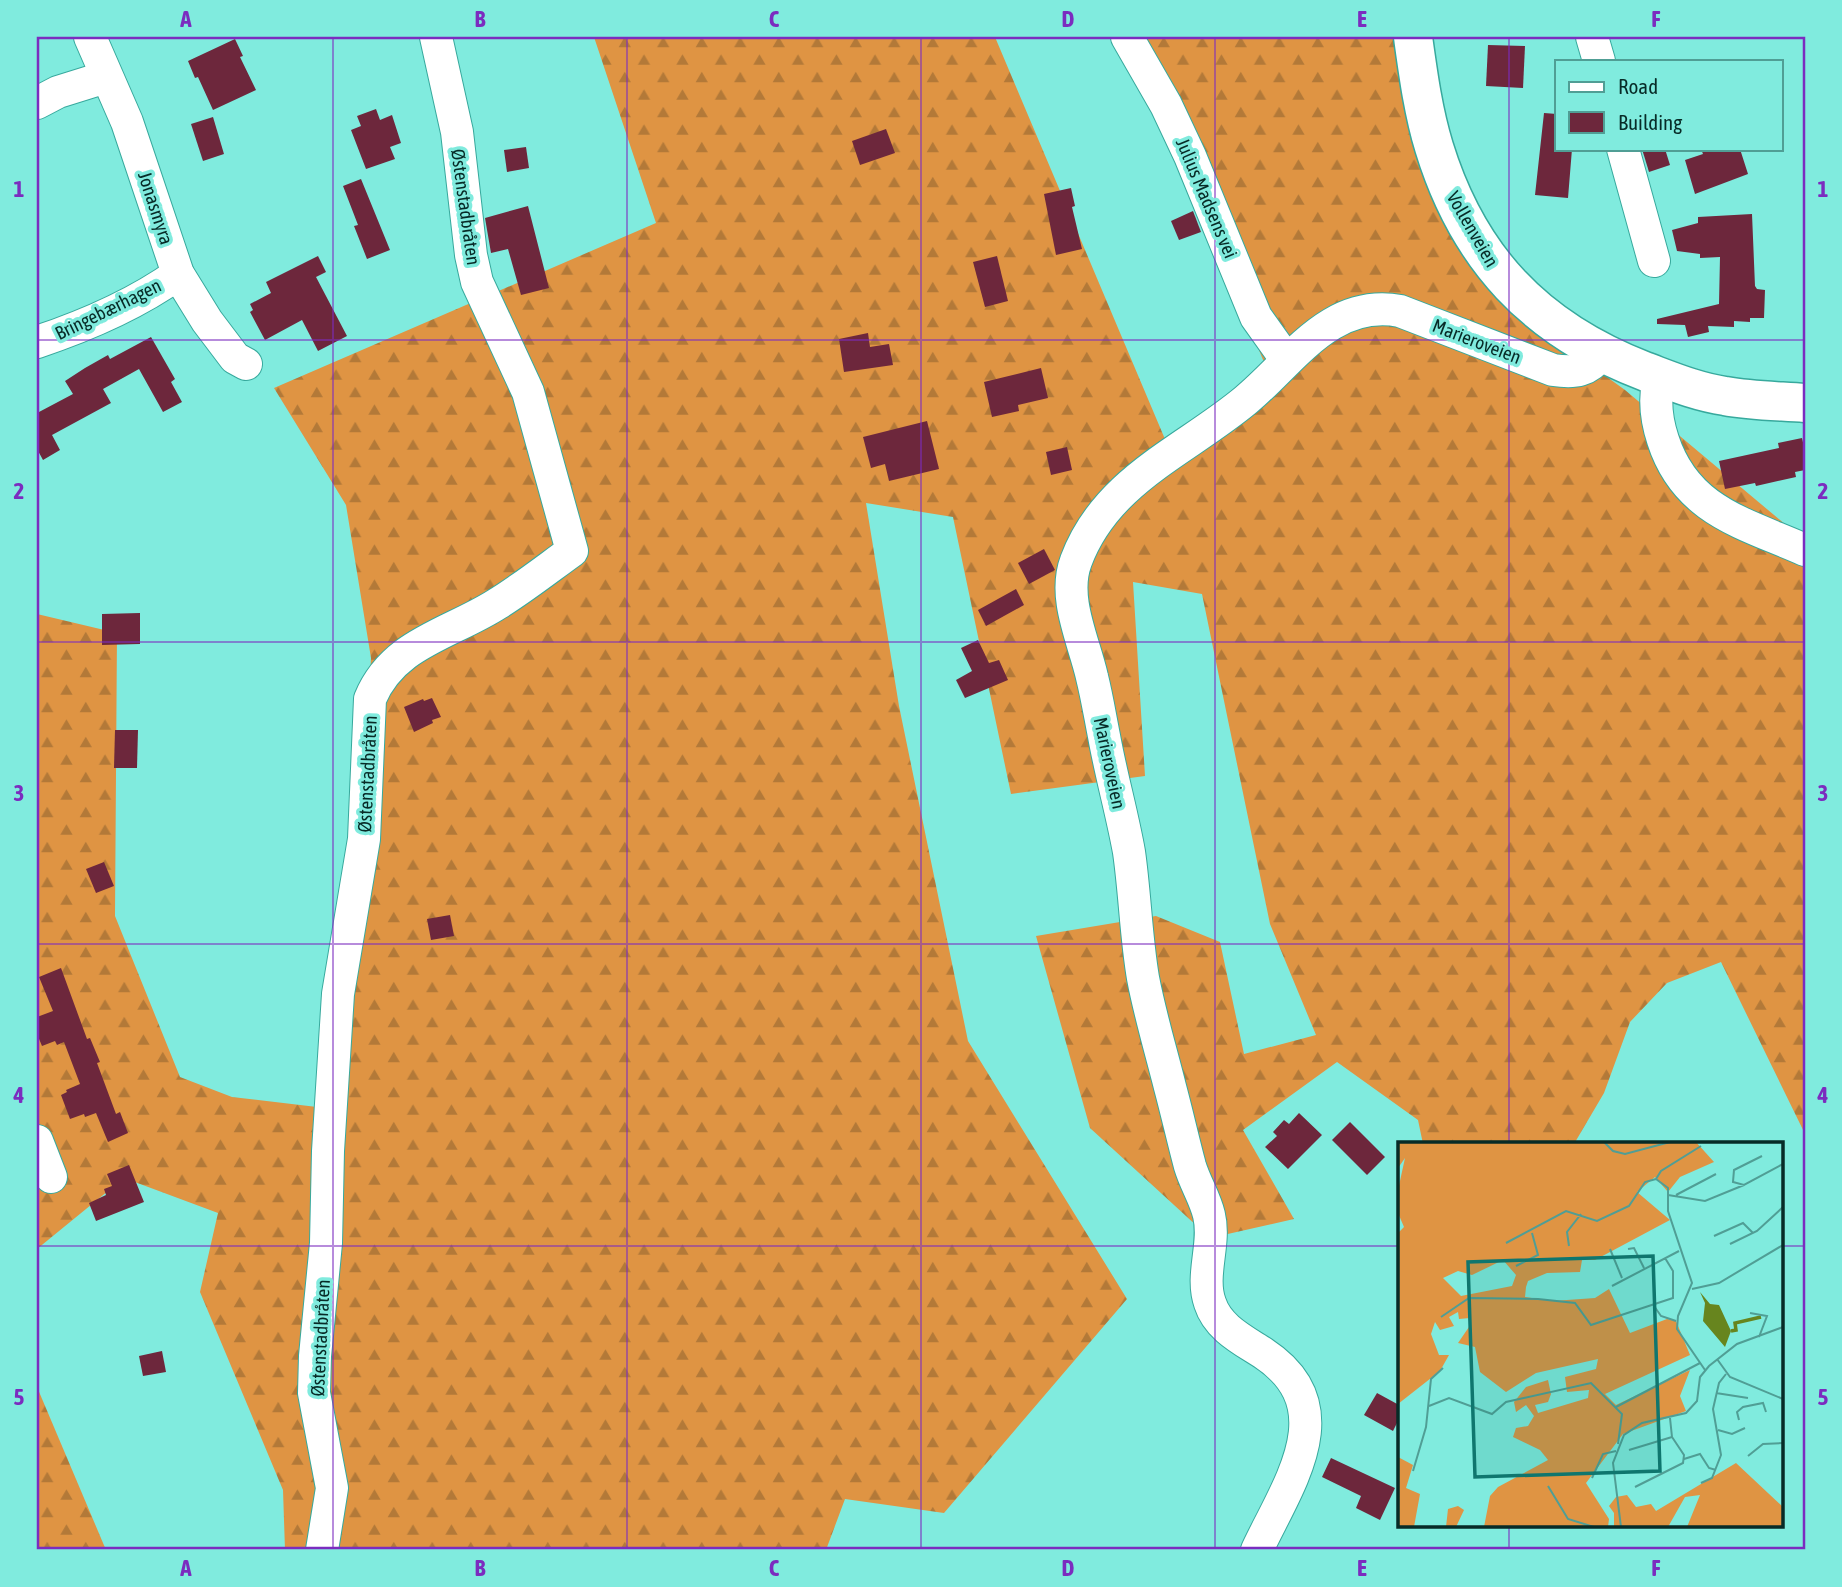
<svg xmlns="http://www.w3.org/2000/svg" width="1842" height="1587" font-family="'Asap Condensed',sans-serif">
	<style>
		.forest { fill: url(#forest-firs) }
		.building { fill: #6d273c }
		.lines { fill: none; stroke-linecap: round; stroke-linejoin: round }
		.minor-casing { stroke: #37a99d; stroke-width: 34 }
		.major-casing { stroke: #37a99d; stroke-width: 41 }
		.minor { stroke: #fff; stroke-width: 32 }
		.major { stroke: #fff; stroke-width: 38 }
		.grid { fill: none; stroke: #7b2cbf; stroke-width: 2; stroke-opacity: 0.55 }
		.labels { text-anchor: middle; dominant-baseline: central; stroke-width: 7; stroke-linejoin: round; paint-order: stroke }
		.street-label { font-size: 19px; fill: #072b27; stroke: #80ebde }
		.inset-river { fill: none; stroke: #67851e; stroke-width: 3.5 }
		.inset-road { fill: none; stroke: #509e95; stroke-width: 2 }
		.view { fill: #0f766e; fill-opacity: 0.15; stroke: #0f766e; stroke-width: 3.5 }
		.inset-edge { fill: none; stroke: #072b27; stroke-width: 3.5 }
		.neatline { fill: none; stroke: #7b2cbf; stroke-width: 2.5 }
		.grid-label { font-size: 23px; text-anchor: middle; font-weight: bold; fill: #7b2cbf }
	</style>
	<defs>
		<pattern id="forest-firs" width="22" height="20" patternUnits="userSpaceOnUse" patternTransform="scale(1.75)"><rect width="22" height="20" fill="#df9443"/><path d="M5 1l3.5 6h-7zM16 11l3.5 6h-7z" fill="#b37938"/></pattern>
	</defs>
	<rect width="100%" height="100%" fill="#80ebde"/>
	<!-- forest -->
	<g class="forest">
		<path d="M594,37H995L1170,451L1266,367L1151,89L1125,37H1403L1518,313L1625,390L1805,541V1134L1721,962L1667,983L1630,1022L1604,1093L1574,1144H1423L1418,1120L1337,1062L1243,1130L1294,1219L1210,1238L1090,1128L1036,936L1156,916L1220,942L1244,1054L1316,1035L1270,924L1202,594L1133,582L1145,776L1011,794L953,517L866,503L899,706L968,1041L1127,1299L944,1513L845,1499L826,1550H285L283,1490L200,1292L218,1213L124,1178L37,1249V614L117,633L115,916L180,1077L232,1097L317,1107L360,866L371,658L346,505L274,388L656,223Z"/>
		<path d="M37,1387L106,1550H37Z"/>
	</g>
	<!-- building -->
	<g class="building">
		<path d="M235,39L243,56L240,57L256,90L213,110L198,77L195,78L188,61Z"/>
		<path d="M1488,45L1525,46L1523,88L1486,86Z"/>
		<path d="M376,109L380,120L392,115L401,143L390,147L395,159L366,169L351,130L361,126L357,116Z"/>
		<path d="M1544,113L1557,114V149H1572L1568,198L1535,195Z"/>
		<path d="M213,117L224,154L203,161L191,124Z"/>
		<path d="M886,129L895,153L860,165L852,141Z"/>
		<path d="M526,147L529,168L507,172L504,150Z"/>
		<path d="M1642,149H1665L1670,165L1649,172Z"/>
		<path d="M1701,149H1740L1748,174L1695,194L1685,160L1703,154Z"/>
		<path d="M361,179L390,250L367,259L354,226L358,225L343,186Z"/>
		<path d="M1071,188L1075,206L1072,207L1082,249L1056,255L1044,194Z"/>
		<path d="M528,206L549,288L521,295L508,249L491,253L485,218Z"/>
		<path d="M1193,211L1201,232L1179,240L1171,221Z"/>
		<path d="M1752,214L1755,286L1757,289L1765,290L1764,318H1750V322L1734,321V327L1708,326L1709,332L1688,337L1685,325L1657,324V319L1719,304L1720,257L1700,258V254L1677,251L1672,230L1698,223V217Z"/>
		<path d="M318,256L326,272L316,277L347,336L318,351L302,320L265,340L250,312L253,310L250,304L271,293L266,282Z"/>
		<path d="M997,256L1008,301L985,307L973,262Z"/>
		<path d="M868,333L870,347L889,344L893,365L844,372L839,339Z"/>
		<path d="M151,337L175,379L171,382L182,402L163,412L139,369L103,389L111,403L52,435L60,450L43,460L37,449V409L39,412L73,394L65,381L85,368L108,355L110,359Z"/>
		<path d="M1041,368L1048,398L1018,405L1019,411L992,417L984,382Z"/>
		<path d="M927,421L939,469L889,481L885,464L871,468L863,437Z"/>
		<path d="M1802,438L1805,451V470L1795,472L1796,477L1756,486L1755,483L1725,489L1719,461L1779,448L1778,443Z"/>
		<path d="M1067,447L1072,470L1051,475L1046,452Z"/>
		<path d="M1044,549L1055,570L1029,584L1018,563Z"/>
		<path d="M1016,589L1024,605L986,626L978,610Z"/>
		<path d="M140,613V644L102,645V614Z"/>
		<path d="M978,640L989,663L999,660L1008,680L965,698L956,680L972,671L961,648Z"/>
		<path d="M432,698L441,717L432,720L433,723L414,732L404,707L423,699L424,701Z"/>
		<path d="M115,730H138L137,768H114Z"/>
		<path d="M104,862L114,886L96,893L86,869Z"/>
		<path d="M450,915L454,936L431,940L427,919Z"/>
		<path d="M61,968L87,1039L90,1038L100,1062L97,1063L116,1114L120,1112L128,1133L108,1142L96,1113L85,1117L84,1114L70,1119L61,1095L67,1092L66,1090L80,1084L64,1042L57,1045L55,1041L42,1046L37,1034V1017L53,1011L39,977Z"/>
		<path d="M1299,1113L1322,1135L1288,1169L1265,1147L1277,1136L1273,1132L1284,1120L1289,1124Z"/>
		<path d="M1350,1122L1385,1157L1367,1175L1332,1140Z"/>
		<path d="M129,1165L144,1202L96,1221L89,1203L106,1195L104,1189L112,1186L107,1174Z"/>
		<path d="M162,1351L166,1372L143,1376L139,1356Z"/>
		<path d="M1377,1393L1399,1405V1419L1393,1431L1364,1415Z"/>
		<path d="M1331,1458L1395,1488L1380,1520L1356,1508L1361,1496L1322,1477Z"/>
	</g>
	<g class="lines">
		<!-- minor casing -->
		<g class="minor-casing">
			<g id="minor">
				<path d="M90,37L127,122L178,274L207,321L235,358L246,364"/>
				<path d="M1127,37L1166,105L1190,156L1256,317L1286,359"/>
				<path d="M1592,37L1599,61"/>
				<path d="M37,103L58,92L106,77"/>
				<path d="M1623,149L1654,261"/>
				<path d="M37,342C85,326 136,304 178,274"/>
				<path d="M1659,377C1654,398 1656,419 1663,440C1686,511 1744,523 1805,550"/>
				<path d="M37,1141L51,1177"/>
				<path d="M322,1550L332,1488L314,1393L315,1356L326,1243L328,1151L338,994L364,839L370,699C393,643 450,634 497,604C523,588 547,569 572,551L528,392L477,282L471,255L457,132L436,37"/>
				<path d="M1257,1550C1288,1484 1345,1407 1263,1353C1243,1340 1218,1328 1210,1303C1200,1275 1216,1244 1209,1215C1205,1198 1195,1183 1190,1166C1183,1140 1177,1113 1170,1087C1161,1051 1150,1015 1143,978C1136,937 1135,894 1129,852C1122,813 1111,775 1104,736C1100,716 1097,697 1092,677C1084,641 1062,598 1076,561C1106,480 1185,451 1246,400C1292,362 1330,298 1400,311L1553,370C1575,373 1588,372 1602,353"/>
			</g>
		</g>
		<!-- major casing -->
		<g class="major-casing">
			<path id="major" d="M1413,37C1418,73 1423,111 1434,147C1468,258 1535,329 1644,371C1671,381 1697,392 1725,396C1752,401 1779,401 1805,403"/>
		</g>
		<!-- minor -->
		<use href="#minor" class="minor"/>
		<!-- major -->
		<use href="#major" class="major"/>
	</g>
	<!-- grid -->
	<path class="grid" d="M333,37V1550M627,37V1550M921,37V1550M1215,37V1550M1509,37V1144M37,340H1805M37,642H1805M37,944H1805M37,1246H1399M1781,1246H1805M1509,1526V1550"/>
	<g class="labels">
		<!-- street labels -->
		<g class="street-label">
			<text transform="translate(1207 198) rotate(67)">Julius Madsens vei</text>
			<text transform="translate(466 207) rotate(82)">Østenstadbråten</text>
			<text transform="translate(156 208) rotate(72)">Jonasmyra</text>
			<text transform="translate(1473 229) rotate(60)">Vollenveien</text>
			<text transform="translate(108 309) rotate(-26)">Bringebærhagen</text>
			<text transform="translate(1477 341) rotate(21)">Marieroveien</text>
			<text transform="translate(1110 763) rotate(78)">Marieroveien</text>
			<text transform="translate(367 774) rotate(-87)">Østenstadbråten</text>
			<text transform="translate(320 1338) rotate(-87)">Østenstadbråten</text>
		</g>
	</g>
	<!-- overview -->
	<g transform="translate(1398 1142)">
		<rect width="385" height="385" fill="#80ebde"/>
		<path d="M0,0H298L316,20L282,35L270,50L257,35L239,50L272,78L197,118H184L182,130L149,131L130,139L128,145L127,155L155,159L197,156L211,147L232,191L269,177L278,179L292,213L207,252L218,263L292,228L282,254L288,269L225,292L188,341L211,377L210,385H86L92,354L100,345L150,318L142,308L115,295L118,286L130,284L136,274L128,263L118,270L116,260L128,245L150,238L153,252L150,260L137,263L140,271L190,256L191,248L169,250L167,235L198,227L200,217L138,231L108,250L82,230L77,205L60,201L73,182L72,176L61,177L60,170L51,175L56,184L42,188L37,180L33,192L41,213H51L42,229L0,262V91L6,85L0,71V48L7,16L0,26ZM105,118L118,133L114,144L63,154L45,136L60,129L74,133ZM0,315L15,323L8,346L22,352L16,385H0ZM338,321L385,365V385H289L302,353L287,355L270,385H216V371L211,364L218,355L229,353L238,365L253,362L258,369ZM60,364L66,368L58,385H48L50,367Z" fill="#df9443" fill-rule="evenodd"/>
		<path d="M302,150L312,162L321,163L333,189L327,205L305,179L307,161Z" fill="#67851e"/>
		<path class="inset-river" d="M333,189L338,188L337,181L363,175"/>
		<path class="inset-road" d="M206,0L215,9L227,12L272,0M364,14L336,28L335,40L346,43L385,22M258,37L270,46V69L294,141L280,174L279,187L307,228M258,37L263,29L303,4M270,53L307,59L346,43M278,53L318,32M316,94L345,81L355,91M108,101L168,69L199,79L231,64L247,40L258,37M332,102L359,89L385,65M171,104L169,90L183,72M212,107L224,136M230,107L236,106L246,126M118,124L140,113L134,91M214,144L281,109M294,147L321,141L385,103M256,164L263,174L278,179M352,171L369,174L361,195M43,175L71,156L140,157L177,161L193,183L275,156V129L267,116M319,217L332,235L385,257M318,251L350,256M31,264L51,256L94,272L108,260L193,241L224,272L220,302M218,265L302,221M341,278L339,270L345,265L365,261L368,270M320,288L334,292L347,286M231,308L274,295M350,314L365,302L385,301M286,317L302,312L311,326L318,328M15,329L28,285L33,237L45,226M194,336L205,312L218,309M303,341L314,336L323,313L315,267L321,241L328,232M150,344L170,377L196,385M237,345L285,321L286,313L274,295L272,276M223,385L215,321L226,293L244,281L288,271L299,259L302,235L311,224L339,202L385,185"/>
		<path class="view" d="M255,114L262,329L77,335L70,120Z"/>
		<rect width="385" height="385" class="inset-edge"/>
	</g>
	<!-- border -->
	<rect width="1842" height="1587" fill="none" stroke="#80ebde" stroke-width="77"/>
	<!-- legend -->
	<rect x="1555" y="60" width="228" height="91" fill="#80ebde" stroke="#509e95" stroke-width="2"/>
	<rect x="1569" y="82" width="35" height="10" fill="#ffffff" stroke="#509e95" stroke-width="2"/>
	<text x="1618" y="94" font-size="21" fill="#072b27">Road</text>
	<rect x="1569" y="112" width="35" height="21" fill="#6d273c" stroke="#509e95" stroke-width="2"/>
	<text x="1618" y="130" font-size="21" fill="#072b27">Building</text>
	<rect x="38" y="38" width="1766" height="1510" class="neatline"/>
	<g class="grid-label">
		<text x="186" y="27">A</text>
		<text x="480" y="27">B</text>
		<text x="774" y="27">C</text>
		<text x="1068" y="27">D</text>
		<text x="1362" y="27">E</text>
		<text x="1656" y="27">F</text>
		<text x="19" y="197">1</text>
		<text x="1823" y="197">1</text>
		<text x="19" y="499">2</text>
		<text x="1823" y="499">2</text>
		<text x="19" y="801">3</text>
		<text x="1823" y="801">3</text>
		<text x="19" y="1103">4</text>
		<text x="1823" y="1103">4</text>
		<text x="19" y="1405">5</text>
		<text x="1823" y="1405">5</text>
		<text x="186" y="1576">A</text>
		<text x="480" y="1576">B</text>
		<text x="774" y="1576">C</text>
		<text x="1068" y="1576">D</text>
		<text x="1362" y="1576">E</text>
		<text x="1656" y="1576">F</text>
	</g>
</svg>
